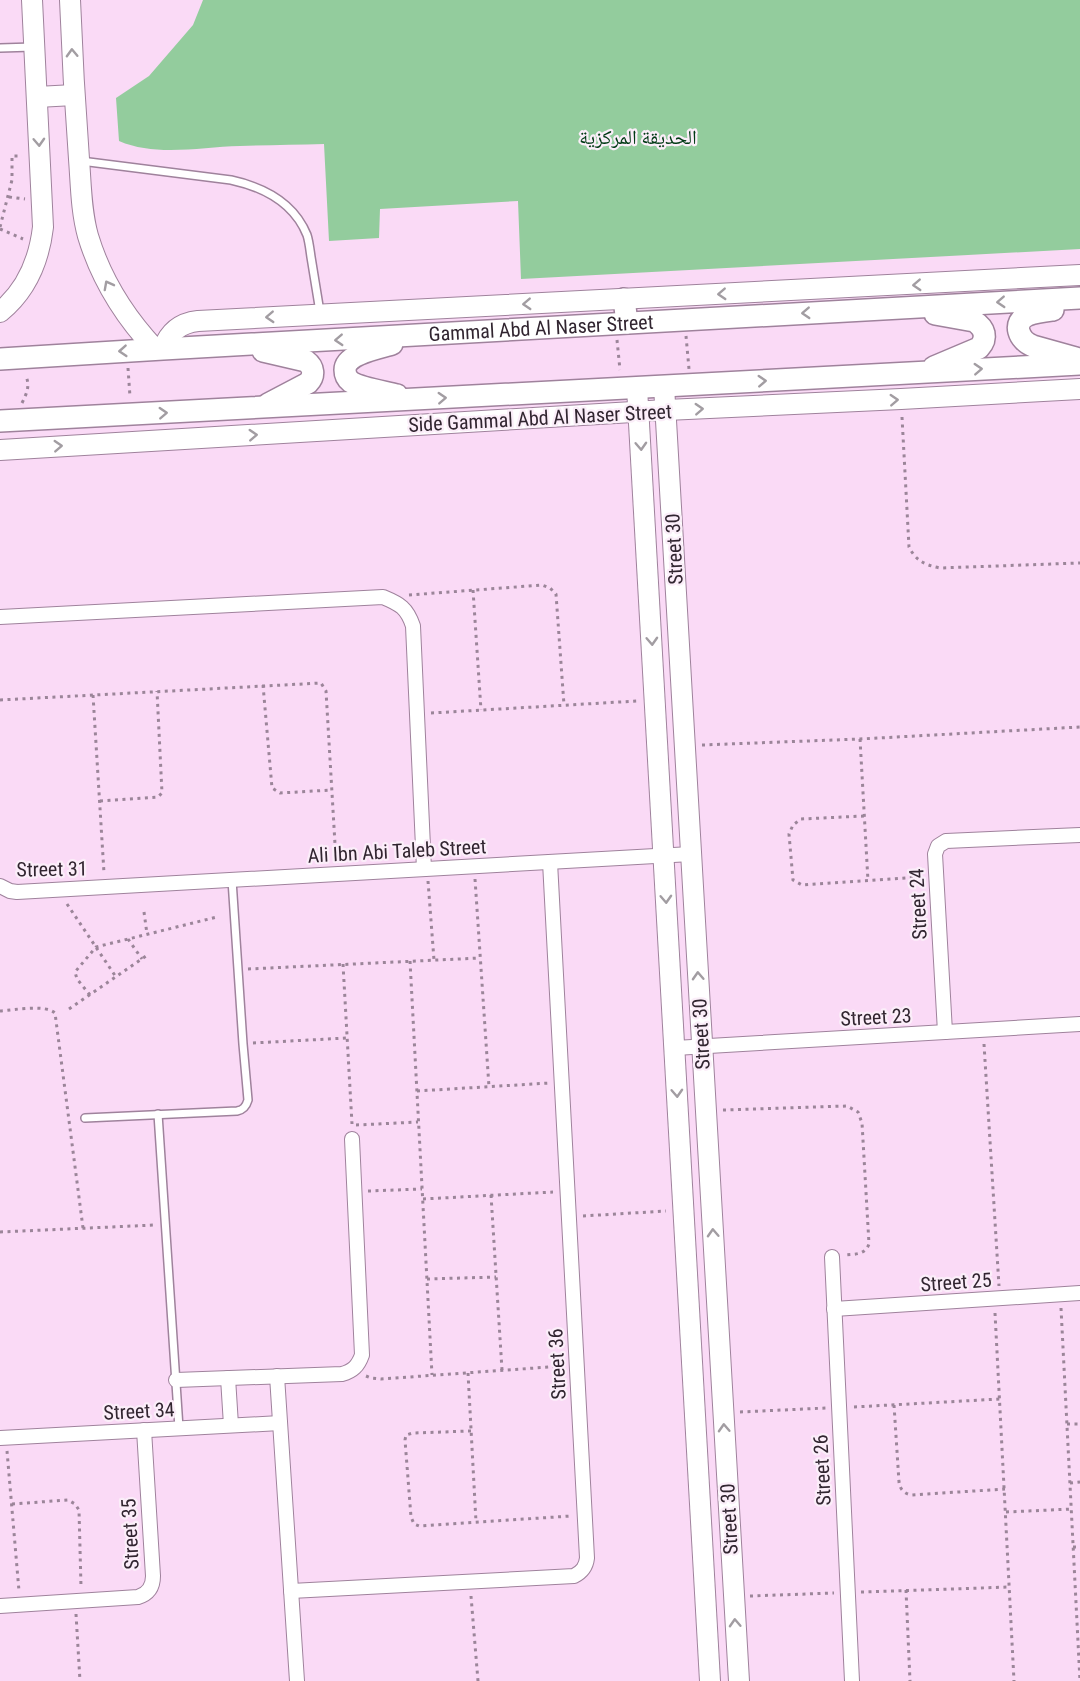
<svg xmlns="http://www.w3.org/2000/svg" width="1080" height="1681" font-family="'Roboto Condensed','Noto Naskh Arabic',sans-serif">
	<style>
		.green { fill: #93cc9d }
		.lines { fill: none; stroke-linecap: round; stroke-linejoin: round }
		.lane-casing { stroke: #9f829c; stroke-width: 10 }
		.street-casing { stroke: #9f829c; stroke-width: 16 }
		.secondary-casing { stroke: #9f829c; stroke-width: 22 }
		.primary-casing { stroke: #9f829c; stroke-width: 24 }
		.path { stroke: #9b8599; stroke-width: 3; stroke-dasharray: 3 4.5; stroke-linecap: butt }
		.lane { stroke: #fff; stroke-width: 7 }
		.street { stroke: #fff; stroke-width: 14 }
		.secondary { stroke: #fff; stroke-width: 20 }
		.primary { stroke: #fff; stroke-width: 21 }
		.oneway { stroke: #a29da2 }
		.labels { text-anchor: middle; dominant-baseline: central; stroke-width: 4.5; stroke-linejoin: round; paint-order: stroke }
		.park-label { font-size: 20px; fill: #003a14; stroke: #fbeef9 }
		.street-label { font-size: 20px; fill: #312530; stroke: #fbeef9 }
	</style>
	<rect width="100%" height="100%" fill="#fadaf6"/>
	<!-- green -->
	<path class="green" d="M203,0H1080V249L521,279L518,201L380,209L379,238L329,241L324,144C296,145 268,145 240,146C200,147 156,157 119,141L116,98L149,76L193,25Z"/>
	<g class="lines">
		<!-- lane casing -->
		<g class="lane-casing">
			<g id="lane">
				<path d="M0,48L33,47"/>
				<path d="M81,161L231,180C263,187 294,203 307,235C309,241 310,250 311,257C314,276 317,294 320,312"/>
				<path d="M158,1114L179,1428"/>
				<path d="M85,1118L237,1111C243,1110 246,1107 248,1100L243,1044L232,880"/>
			</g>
		</g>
		<!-- street casing -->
		<g class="street-casing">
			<g id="street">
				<path d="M0,617L383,597C400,604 407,608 413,626L424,869"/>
				<path d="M0,886L10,891L17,892L691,854"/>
				<path d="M945,1032L935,854L938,846L946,841L1080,835"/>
				<path d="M675,1048L1080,1024"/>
				<path d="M832,1257L852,1681"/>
				<path d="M834,1309L1080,1293"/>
				<path d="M277,1376L297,1681"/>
				<path d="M228,1378L231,1425"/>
				<path d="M176,1380L342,1374C353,1371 358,1366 362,1355L352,1139"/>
				<path d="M0,1438L280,1423"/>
				<path d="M291,1591L574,1576C582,1572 586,1567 587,1558L550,862"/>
				<path d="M0,1606L138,1597C148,1594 153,1587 153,1576L144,1430"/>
			</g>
		</g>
		<!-- secondary casing -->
		<g class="secondary-casing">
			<g id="secondary">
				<path d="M70,0C72,53 75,106 79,159C81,185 81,211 88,236C101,279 124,316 155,349"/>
				<path d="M37,97L74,95"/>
				<path d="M0,312C27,290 39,261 43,227L32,0"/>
				<path d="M163,349C169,332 180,323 198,321L1080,275"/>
				<path d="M664,386L739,1681"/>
				<path d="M637,388L710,1681"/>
				<path d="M0,450L666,410L901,399L1080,389"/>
			</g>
		</g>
		<!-- primary casing -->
		<g class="primary-casing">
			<g id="primary">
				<path d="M624,299L627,323"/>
				<path d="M1053,310C1045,311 1036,312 1028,315C1011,322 1019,341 1033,346L1076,358"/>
				<path d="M392,344C379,348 345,354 345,370C345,375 347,379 351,382C360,388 386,392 397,395"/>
				<path d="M263,351L306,361C314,367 315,376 308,383L268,404"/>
				<path id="s1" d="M0,359L163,349L1080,298"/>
				<path d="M934,367L979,348C988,338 985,328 974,321L935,314"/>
				<path d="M0,421L1080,364"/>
			</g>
		</g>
		<!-- path -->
		<g class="path">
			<path d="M9,197L25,199"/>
			<path d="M0,227L12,180V156H22"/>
			<path d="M0,229L23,239"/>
			<path d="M686,336L689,369"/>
			<path d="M617,340L620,370"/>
			<path d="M128,368L130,397"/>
			<path d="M22,403C27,393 30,386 26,376"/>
			<path d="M902,417L909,547C916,561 925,565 940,568L1080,563"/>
			<path d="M473,590L481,710"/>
			<path d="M409,595L542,585L550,588L556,594L564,705"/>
			<path d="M263,685L272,788L280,793L332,790"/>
			<path d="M93,695L104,873"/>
			<path d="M0,700L321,683L326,691L336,861"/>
			<path d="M431,713L637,701"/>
			<path d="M860,739L868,881"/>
			<path d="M702,745L860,739L1080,727"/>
			<path d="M100,801L158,797L162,793L157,691"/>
			<path d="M864,816L801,819L793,825L789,834L793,880L802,885L922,877"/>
			<path d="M475,879L489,1087"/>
			<path d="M428,881L434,960"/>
			<path d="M67,904L116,977"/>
			<path d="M144,912L147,934"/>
			<path d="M128,939L142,959"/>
			<path d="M410,961L432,1375"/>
			<path d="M343,964L352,1124"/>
			<path d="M248,969L480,958"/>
			<path d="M90,995L77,979L75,972L96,947L217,917"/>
			<path d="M69,1009L149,954"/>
			<path d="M0,1011C14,1010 45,1004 55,1013L83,1228"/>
			<path d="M253,1043L347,1038"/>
			<path d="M984,1044L999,1286"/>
			<path d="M417,1091L550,1083"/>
			<path d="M723,1110L847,1106L858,1112L862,1123L869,1244C865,1255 855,1254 845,1255"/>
			<path d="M356,1125L418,1122"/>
			<path d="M368,1191L422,1189"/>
			<path d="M491,1195L502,1370"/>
			<path d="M423,1199L553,1192"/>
			<path d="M583,1216L666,1211"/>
			<path d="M0,1232L155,1225"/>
			<path d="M427,1279L496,1277"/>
			<path d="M1061,1308L1080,1681"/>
			<path d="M995,1313L1014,1681"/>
			<path d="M468,1373L476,1522"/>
			<path d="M366,1376L371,1378L381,1379L563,1366"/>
			<path d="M894,1405L899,1482C900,1490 905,1494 912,1495L1005,1489"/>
			<path d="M854,1407L1000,1399"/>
			<path d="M740,1412L826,1408"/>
			<path d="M1067,1424H1080"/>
			<path d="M471,1431L413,1433L406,1435L405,1440L411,1517L414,1524L419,1526L571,1516"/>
			<path d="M7,1451L19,1591"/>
			<path d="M1070,1483L1080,1482"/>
			<path d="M12,1504L68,1500L75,1504L79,1510L81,1587"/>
			<path d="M1006,1512L1072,1509"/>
			<path d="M1073,1547H1080"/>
			<path d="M906,1590L910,1681"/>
			<path d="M861,1592L1010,1587"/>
			<path d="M471,1596L478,1681"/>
			<path d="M750,1596L834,1593"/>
			<path d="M76,1614L80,1681"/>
		</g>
		<!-- lane -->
		<use href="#lane" class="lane"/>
		<!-- street -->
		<use href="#street" class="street"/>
		<!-- secondary -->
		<use href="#secondary" class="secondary"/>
		<!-- primary -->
		<use href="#primary" class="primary"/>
	</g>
	<!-- one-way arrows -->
	<defs><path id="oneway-chevron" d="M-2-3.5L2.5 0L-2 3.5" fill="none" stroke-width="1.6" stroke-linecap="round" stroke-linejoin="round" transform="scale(1.5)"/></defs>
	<g class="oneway">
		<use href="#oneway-chevron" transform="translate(72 53) rotate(-92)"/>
		<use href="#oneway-chevron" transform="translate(39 142) rotate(87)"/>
		<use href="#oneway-chevron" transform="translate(108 285) rotate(-118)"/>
		<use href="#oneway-chevron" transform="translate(917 285) rotate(177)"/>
		<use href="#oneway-chevron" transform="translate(722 294) rotate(177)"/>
		<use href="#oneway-chevron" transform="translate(1001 302) rotate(177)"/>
		<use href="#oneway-chevron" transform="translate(527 304) rotate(177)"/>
		<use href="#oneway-chevron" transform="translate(806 313) rotate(177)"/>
		<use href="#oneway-chevron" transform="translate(270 317) rotate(177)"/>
		<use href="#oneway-chevron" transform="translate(339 340) rotate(177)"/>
		<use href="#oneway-chevron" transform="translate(123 351) rotate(176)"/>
		<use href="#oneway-chevron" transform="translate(978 369) rotate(-3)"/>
		<use href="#oneway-chevron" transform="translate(762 381) rotate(-3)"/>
		<use href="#oneway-chevron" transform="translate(442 398) rotate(-3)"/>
		<use href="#oneway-chevron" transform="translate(894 400) rotate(-3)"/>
		<use href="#oneway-chevron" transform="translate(699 409) rotate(-3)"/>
		<use href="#oneway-chevron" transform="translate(163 413) rotate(-3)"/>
		<use href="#oneway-chevron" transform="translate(253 435) rotate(-3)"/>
		<use href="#oneway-chevron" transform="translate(58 446) rotate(-3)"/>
		<use href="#oneway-chevron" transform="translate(641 446) rotate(87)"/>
		<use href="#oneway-chevron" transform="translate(652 641) rotate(87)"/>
		<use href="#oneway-chevron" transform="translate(666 899) rotate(87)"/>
		<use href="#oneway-chevron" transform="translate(698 976) rotate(-93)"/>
		<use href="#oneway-chevron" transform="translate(677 1093) rotate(87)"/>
		<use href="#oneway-chevron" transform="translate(713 1233) rotate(-93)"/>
		<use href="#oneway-chevron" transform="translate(724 1428) rotate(-93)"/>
		<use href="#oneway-chevron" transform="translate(735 1623) rotate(-93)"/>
	</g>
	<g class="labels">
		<!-- park labels -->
		<g class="park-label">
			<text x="638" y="137">الحديقة المركزية</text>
		</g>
		<!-- street labels -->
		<g class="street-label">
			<text stroke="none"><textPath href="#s1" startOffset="542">Gammal Abd Al Naser Street</textPath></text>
			<text transform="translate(540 418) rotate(-3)">Side Gammal Abd Al Naser Street</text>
			<text transform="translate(674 549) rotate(-93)">Street 30</text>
			<text transform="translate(397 851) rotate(-3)">Ali Ibn Abi Taleb Street</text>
			<text transform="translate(52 869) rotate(-1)">Street 31</text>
			<text transform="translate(918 904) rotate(-93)">Street 24</text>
			<text transform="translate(876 1017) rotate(-3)">Street 23</text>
			<text transform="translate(701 1034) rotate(-93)">Street 30</text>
			<text transform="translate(956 1282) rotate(-4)">Street 25</text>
			<text transform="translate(557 1364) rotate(-93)">Street 36</text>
			<text transform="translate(139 1411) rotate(-3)">Street 34</text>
			<text transform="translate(822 1470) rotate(-93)">Street 26</text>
			<text transform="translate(729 1519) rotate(-93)">Street 30</text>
			<text transform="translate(130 1534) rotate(-93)">Street 35</text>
		</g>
	</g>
</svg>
